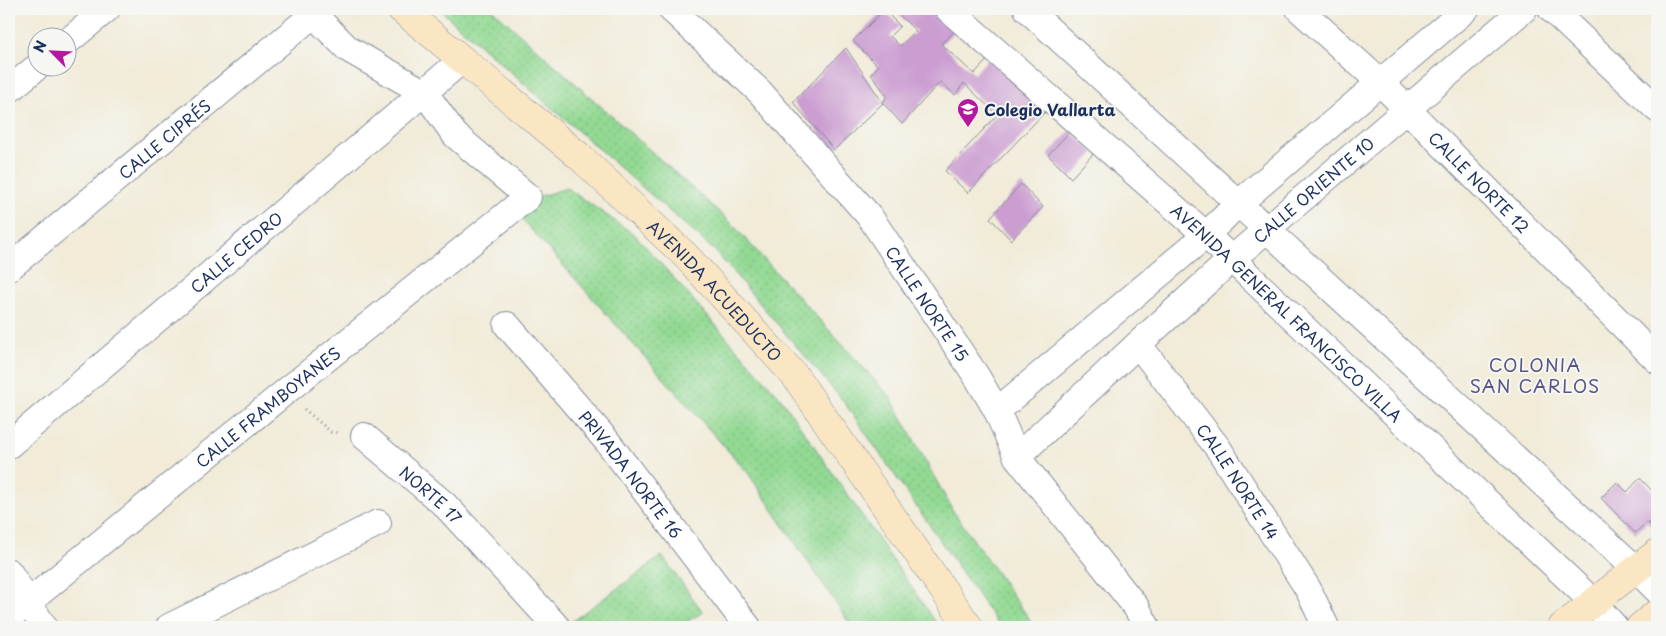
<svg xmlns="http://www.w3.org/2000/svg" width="1666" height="636" font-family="'Playpen Sans',sans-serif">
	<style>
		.grass { fill: url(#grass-dots); stroke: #568478 }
		.building { fill: #cb9dd1 }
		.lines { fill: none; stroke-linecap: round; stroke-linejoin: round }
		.street-casing { stroke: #868d9b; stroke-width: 28 }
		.secondary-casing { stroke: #868d9b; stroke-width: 29 }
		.path { stroke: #868d9b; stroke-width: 3; stroke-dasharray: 1 4; stroke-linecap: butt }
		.street { stroke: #fff; stroke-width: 26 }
		.secondary { stroke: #fbe6c4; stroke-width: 28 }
		.labels { text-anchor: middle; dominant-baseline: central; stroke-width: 4; stroke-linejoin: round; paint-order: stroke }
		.poi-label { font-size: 16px; font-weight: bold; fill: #1b2f5e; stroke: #f6f6f2; text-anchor: start }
		.street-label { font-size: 16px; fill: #1b2f5e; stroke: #f6f6f2 }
		.neighbourhood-label { font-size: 18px; letter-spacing: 1px; fill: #595686; stroke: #f6f6f2 }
	</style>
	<defs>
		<pattern id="grass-dots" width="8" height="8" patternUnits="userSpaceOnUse" patternTransform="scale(1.25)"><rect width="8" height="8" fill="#92d993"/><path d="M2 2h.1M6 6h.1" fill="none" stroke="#7dbb81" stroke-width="1.8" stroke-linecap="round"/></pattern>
	</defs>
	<rect width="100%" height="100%" fill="#f6f6f2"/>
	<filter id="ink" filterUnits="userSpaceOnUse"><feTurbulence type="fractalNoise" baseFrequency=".02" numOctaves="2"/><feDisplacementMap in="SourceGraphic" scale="10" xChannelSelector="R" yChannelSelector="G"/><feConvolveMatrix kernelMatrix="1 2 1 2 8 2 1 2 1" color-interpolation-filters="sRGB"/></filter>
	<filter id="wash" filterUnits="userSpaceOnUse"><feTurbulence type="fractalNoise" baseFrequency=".0096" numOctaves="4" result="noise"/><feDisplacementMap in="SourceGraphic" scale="20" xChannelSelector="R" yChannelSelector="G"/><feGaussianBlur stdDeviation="1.12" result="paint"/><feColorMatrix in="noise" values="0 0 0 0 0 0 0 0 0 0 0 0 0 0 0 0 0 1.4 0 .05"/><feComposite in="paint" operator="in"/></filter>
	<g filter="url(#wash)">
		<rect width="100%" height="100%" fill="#f1ebd8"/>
		<!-- grass -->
		<g class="grass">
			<path d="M439,9H492L730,222L891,398L953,511L1035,627H1000L844,402L715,251Z"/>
			<path d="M567,188L635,235L780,397L939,627H852L748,473L520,217L541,196Z"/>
			<path d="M662,556L703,612L678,627H575L571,622Z"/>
		</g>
		<g id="blocks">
			<!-- building -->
			<g class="building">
				<path d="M893,9H932L956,30L941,44L974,74L988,59L1045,112L968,193L945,171L997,115L964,83L955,95L940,82L902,124L883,103L887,96L871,74L878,66L853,41L884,10L900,26L890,36L900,46L916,31Z"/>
				<path d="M846,48L883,103L834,150L793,102Z"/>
				<path d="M1070,131L1094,153L1071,178L1048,155Z"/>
				<path d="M1021,184L1043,207L1011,240L990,218Z"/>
				<path d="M1640,478L1657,496V526L1654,529L1647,522L1635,533L1601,498L1617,482L1627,492Z"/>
			</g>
		</g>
	</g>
	<g filter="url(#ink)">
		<use href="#blocks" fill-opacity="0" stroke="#868d9b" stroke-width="1"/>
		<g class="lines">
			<!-- street casing -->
			<g class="street-casing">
				<g id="street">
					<path id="s1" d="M671,9L760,92L870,217L977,377L997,411L1017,457L1136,607L1147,627"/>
					<path id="s2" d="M948,9L1206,235L1593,602L1615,627"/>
					<path d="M1027,9L1637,570L1657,590"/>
					<path id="s3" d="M1299,9L1381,83L1657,360"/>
					<path d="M1551,9L1657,109"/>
					<path d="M68,41L107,9"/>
					<path d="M9,90L38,66"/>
					<path id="s4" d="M9,268L320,9"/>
					<path id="s5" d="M507,325L607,441L748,627"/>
					<path id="s6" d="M1138,344L1218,448L1308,589L1326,627"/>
					<path d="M997,411L1206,235L1239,203L1466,9"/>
					<path id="s7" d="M364,436L445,505L557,627"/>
					<path id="s8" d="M9,445L462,60"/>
					<path id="s9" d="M1017,457L1138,344L1232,259L1524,9"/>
					<path d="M9,572L44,627"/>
					<path id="s10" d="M9,618L285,392L528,197L455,135L425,93L348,49L308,9"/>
					<path d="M169,627L378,523"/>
				</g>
			</g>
			<!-- secondary casing -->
			<g class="secondary-casing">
				<g id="secondary">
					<path id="s11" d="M401,9L579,156L686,256L795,376L969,627"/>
					<path d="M1562,627L1657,553"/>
					<path d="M1640,627L1657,613"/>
				</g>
			</g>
			<!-- path -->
			<path class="path" d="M304,409L331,432L339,433"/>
			<!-- street -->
			<use href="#street" class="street"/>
			<!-- secondary -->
			<use href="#secondary" class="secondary"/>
		</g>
	</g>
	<!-- icons -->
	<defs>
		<g id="school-pin" transform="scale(1.125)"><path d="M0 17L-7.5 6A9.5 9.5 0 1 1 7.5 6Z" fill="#b5179e" stroke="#f6f6f2"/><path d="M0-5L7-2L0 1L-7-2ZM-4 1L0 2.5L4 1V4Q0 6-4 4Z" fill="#fff"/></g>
	</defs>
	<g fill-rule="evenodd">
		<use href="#school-pin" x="968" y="109"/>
	</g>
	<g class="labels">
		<!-- poi labels -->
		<g class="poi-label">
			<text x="984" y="109">Colegio Vallarta</text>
		</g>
		<!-- street labels -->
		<g class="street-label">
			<text stroke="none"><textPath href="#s4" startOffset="202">CALLE CIPRÉS</textPath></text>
			<text stroke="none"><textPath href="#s3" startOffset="250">CALLE NORTE 12</textPath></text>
			<text stroke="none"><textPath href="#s9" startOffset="399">CALLE ORIENTE 10</textPath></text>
			<text stroke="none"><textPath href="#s8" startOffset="298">CALLE CEDRO</textPath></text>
			<text stroke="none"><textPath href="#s11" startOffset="422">AVENIDA ACUEDUCTO</textPath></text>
			<text stroke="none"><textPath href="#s1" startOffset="392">CALLE NORTE 15</textPath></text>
			<text stroke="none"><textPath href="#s2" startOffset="455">AVENIDA GENERAL FRANCISCO VILLA</textPath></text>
			<text stroke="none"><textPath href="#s10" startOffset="334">CALLE FRAMBOYANES</textPath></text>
			<text stroke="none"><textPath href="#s5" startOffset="194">PRIVADA NORTE 16</textPath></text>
			<text stroke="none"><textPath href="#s6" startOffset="170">CALLE NORTE 14</textPath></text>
			<text stroke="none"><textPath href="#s7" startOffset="89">NORTE 17</textPath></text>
		</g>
		<!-- neighbourhood labels -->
		<g class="neighbourhood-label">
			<text x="1535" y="364">COLONIA<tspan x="1535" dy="21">SAN CARLOS</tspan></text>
		</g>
	</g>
	<!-- margin -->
	<rect width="1666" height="636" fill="none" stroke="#f6f6f2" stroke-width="30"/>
	<!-- north arrow -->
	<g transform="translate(52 52) rotate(294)"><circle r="24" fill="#f6f6f2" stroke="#9ea6b7"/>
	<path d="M0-4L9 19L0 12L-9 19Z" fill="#b5179e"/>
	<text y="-8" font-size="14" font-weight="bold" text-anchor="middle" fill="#1b2f5e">N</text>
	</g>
</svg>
